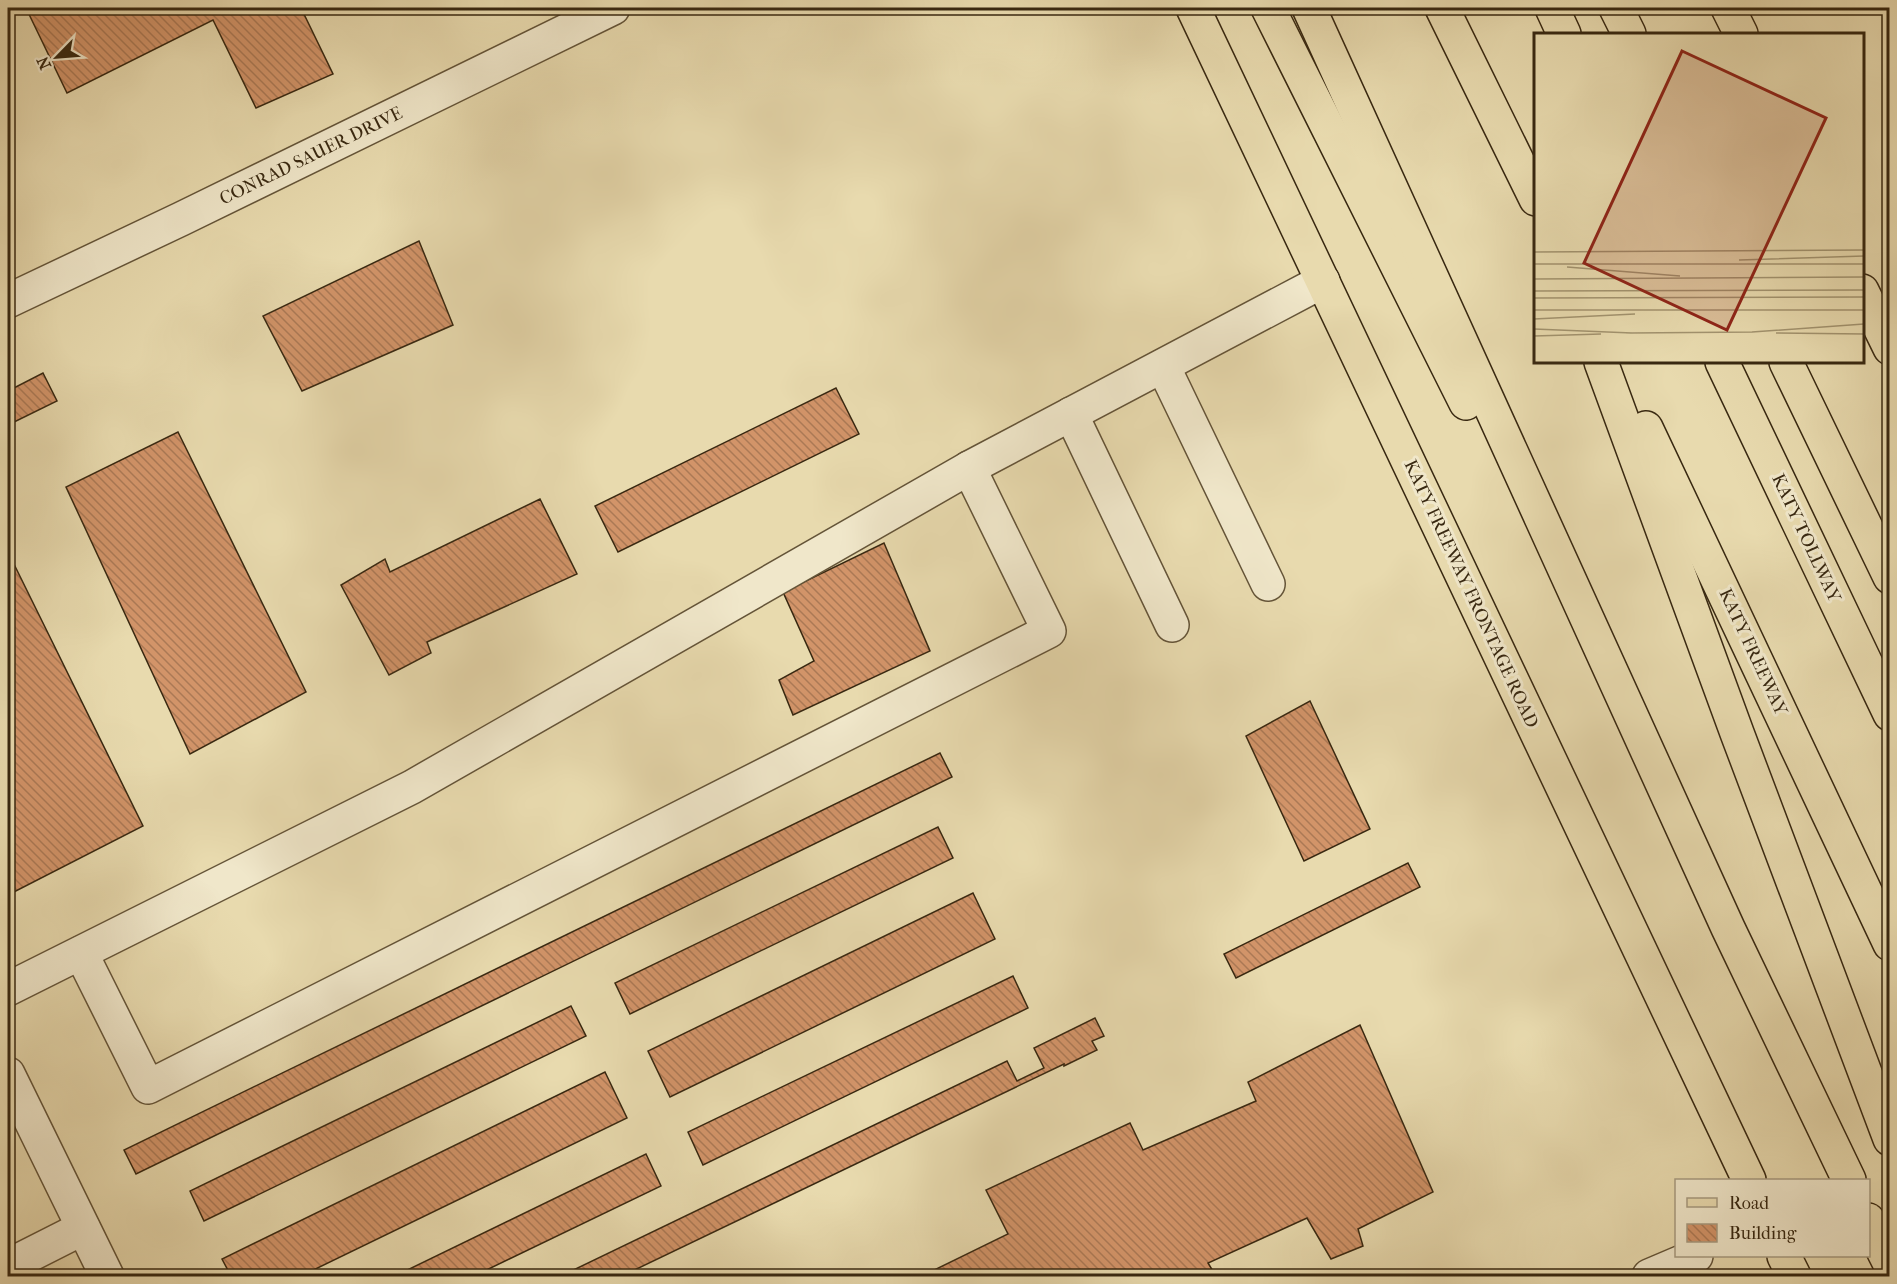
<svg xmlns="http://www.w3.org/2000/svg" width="1897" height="1284" font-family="'IM FELL French Canon',serif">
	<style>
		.building { fill: url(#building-back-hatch); stroke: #382811; stroke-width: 1.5 }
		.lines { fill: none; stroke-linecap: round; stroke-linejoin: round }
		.minor-casing { stroke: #645438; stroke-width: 36 }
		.major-casing { stroke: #382811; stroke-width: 36 }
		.highway-casing { stroke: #382811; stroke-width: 36 }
		.minor { stroke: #f0e7ca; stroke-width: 33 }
		.major { stroke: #e8daae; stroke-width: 33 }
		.highway { stroke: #e8daae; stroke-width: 33 }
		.labels { text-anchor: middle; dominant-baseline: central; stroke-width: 6; stroke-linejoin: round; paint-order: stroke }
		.street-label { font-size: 18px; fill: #382811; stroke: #f0e7ca }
		.inset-road { fill: none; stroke: #a2936f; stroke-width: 1.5 }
		.view { fill: #8f2418; fill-opacity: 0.15; stroke: #8f2418; stroke-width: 3 }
		.inset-edge { fill: none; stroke: #382811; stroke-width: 3 }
	</style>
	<defs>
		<pattern id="building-back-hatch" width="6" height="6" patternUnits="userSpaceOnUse" patternTransform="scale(1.5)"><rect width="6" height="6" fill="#d29469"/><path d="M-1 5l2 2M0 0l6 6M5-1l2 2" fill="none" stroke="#ab7955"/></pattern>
	</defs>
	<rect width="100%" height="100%" fill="#e8daae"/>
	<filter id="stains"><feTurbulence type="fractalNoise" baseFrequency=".00333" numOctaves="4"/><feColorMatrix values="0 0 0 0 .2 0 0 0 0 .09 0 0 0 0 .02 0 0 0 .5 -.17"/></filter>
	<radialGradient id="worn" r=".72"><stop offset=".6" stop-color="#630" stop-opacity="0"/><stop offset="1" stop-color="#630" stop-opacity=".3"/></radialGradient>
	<!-- building -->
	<g class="building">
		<path d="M26,8H301L333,74L256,108L213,20L67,93Z"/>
		<path d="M419,241L453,325L302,391L263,316Z"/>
		<path d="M43,373L57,401L8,425V391Z"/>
		<path d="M836,388L859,434L618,552L595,506Z"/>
		<path d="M178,432L306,692L190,754L66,487Z"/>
		<path d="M540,499L577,574L427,642L431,653L389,675L341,585L385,559L390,572Z"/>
		<path d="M884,543L930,651L793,715L779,680L814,661L783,592Z"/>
		<path d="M8,552L143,826L8,895Z"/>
		<path d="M1310,701L1370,829L1304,861L1246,736Z"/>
		<path d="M940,753L952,777L136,1174L124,1150Z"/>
		<path d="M938,827L953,858L630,1014L615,983Z"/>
		<path d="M1408,863L1420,887L1236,978L1224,954Z"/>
		<path d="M973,893L995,939L670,1097L648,1051Z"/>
		<path d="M1013,976L1028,1008L703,1165L688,1132Z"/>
		<path d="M571,1006L586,1036L204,1221L190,1191Z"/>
		<path d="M1095,1018L1104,1036L1092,1041L1097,1050L1064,1066V1064L622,1276H561L1007,1061L1017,1081L1044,1068L1034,1048Z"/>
		<path d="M1360,1025L1433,1192L1358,1229L1363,1246L1331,1259L1307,1218L1208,1263L1216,1276H922L1008,1234L986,1190L1130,1123L1143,1150L1256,1101L1248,1082Z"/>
		<path d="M605,1072L627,1118L301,1276H231L222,1259Z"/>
		<path d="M646,1154L661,1186L474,1276H395Z"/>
	</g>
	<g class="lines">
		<!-- minor casing -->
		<g class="minor-casing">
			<g id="minor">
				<path d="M8,301L181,219L613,8"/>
				<path d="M1163,366L1268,584"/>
				<path d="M1071,414L1172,625"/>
				<path d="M81,953L148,1087L1049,631L969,468"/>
				<path d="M8,989L412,787L969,468L1323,281"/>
				<path d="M8,1074L107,1276"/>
				<path d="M8,1266L83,1228"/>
				<path d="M1649,1276L1696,1256"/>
			</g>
		</g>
		<!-- major casing -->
		<g class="major-casing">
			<g id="major">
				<path d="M1193,8L1749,1180"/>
				<path d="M1784,1256L1794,1276"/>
			</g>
		</g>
		<!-- highway casing -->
		<g class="highway-casing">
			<g id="highway">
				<path d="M1268,8L1466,403"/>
				<path d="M1309,8L1728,928L1849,1180"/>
				<path d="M1442,8L1536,199"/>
				<path d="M1552,8L1564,34"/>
				<path d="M1616,8L1629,34"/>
				<path d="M1728,8L1741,34"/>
				<path d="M1862,291L1890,348"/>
				<path d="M1601,362L1737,733L1890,1139"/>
				<path d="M1722,362L1890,714"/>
				<path d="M1786,362L1890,577"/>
				<path d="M1646,428L1890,944"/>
				<path d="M1868,1220L1890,1264"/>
			</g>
		</g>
		<!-- minor -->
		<use href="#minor" class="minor"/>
		<!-- major -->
		<use href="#major" class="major"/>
		<!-- highway -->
		<use href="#highway" class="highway"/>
	</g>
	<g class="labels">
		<!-- street labels -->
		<g class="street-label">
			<text transform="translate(311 156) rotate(-26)">CONRAD SAUER DRIVE</text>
			<text transform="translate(1806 538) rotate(65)">KATY TOLLWAY</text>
			<text transform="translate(1471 594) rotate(65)">KATY FREEWAY FRONTAGE ROAD</text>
			<text transform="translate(1753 652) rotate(65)">KATY FREEWAY</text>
		</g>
	</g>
	<!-- overview -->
	<g transform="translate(1534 33)">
		<rect width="330" height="330" fill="#e8daae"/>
		<path class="inset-road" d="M0,219L330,217M205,227L330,223M0,231H330M33,234L146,243M0,246L330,244M0,258L330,257M0,265L330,264M0,277H330M0,286L101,281M0,296L98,300M218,299L330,291M95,300L220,299M242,300L330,301M0,303L67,301"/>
		<path class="view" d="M148,18L292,85L193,297L50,230Z"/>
		<rect width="330" height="330" class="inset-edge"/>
	</g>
	<!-- margin -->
	<rect width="1897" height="1284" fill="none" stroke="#e8daae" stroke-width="30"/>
	<rect x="9" y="9" width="1879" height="1266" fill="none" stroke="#382811" stroke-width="3"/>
	<rect x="15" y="15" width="1867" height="1254" fill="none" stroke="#382811" stroke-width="1.5"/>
	<!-- legend -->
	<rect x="1675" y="1179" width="195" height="78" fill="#f0e7ca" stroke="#a69b80" stroke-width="1.5"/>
	<rect x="1687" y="1198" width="30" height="9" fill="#e8daae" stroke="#a69b80" stroke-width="1.5"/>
	<text x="1729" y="1209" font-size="18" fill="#382811">Road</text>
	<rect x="1687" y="1224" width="30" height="18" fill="url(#building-back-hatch)" stroke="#a69b80" stroke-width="1.5"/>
	<text x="1729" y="1239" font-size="18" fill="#382811">Building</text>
	<!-- north arrow -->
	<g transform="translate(57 57) rotate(245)" stroke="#f0e7ca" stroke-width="4.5" paint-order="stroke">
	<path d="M0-4.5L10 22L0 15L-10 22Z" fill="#382811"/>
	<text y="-9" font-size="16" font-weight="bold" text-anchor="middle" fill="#382811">N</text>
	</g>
	<rect width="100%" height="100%" filter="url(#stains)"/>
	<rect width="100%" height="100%" fill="url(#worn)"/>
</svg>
